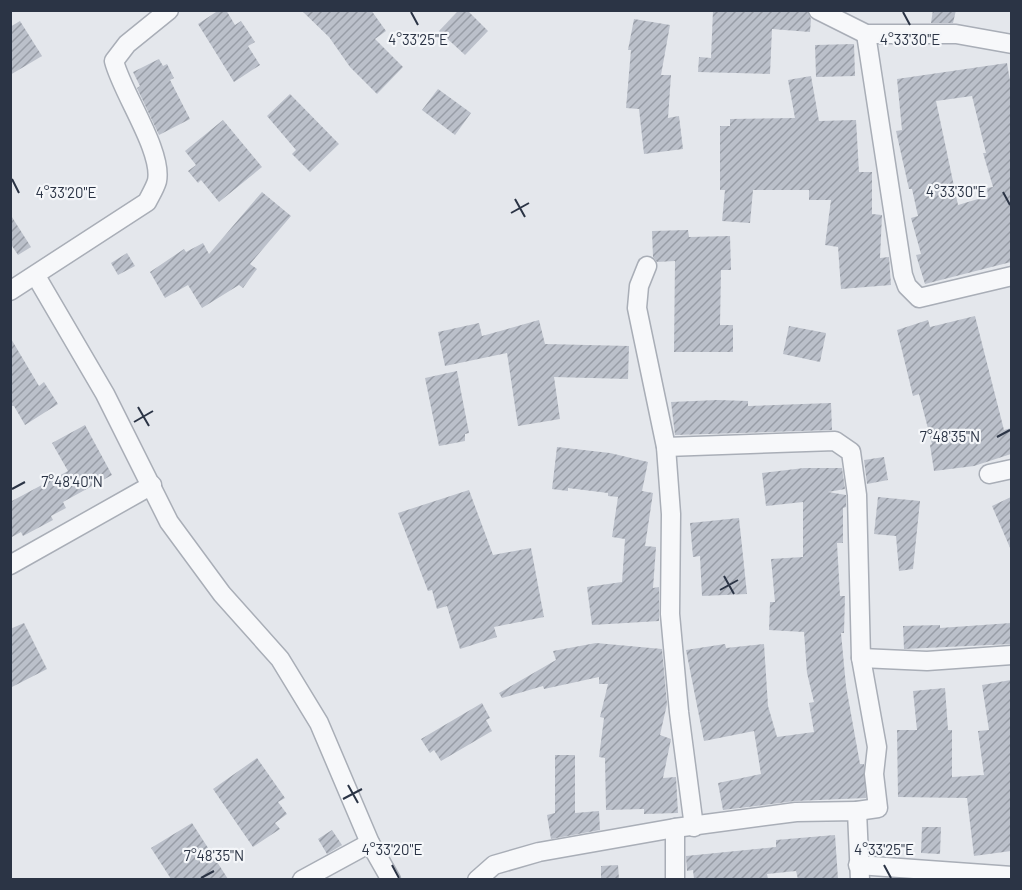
<svg xmlns="http://www.w3.org/2000/svg" width="1022" height="890" font-family="Barlow,sans-serif">
	<style>
		.building { fill: url(#building-hatch); fill-rule: evenodd }
		.lines { fill: none; stroke-linecap: round; stroke-linejoin: round }
		.minor-casing { stroke: #a9aeb7; stroke-width: 21 }
		.minor { stroke: #f7f8fa; stroke-width: 18 }
		.ticks { fill: none; stroke: #2b3445; stroke-width: 2 }
		.ticks-label { font-size: 15px; text-anchor: middle; fill: #2b3445; stroke: #f4f6f9; stroke-width: 4.5; stroke-linejoin: round; paint-order: stroke }
	</style>
	<defs>
		<pattern id="building-hatch" width="6" height="6" patternUnits="userSpaceOnUse" patternTransform="scale(1.5)"><rect width="6" height="6" fill="#bbc0ca"/><path d="M-1 1l2-2M0 6l6-6M5 7l2-2" fill="none" stroke="#989da6"/></pattern>
	</defs>
	<rect width="100%" height="100%" fill="#e4e7ec"/>
	<!-- building -->
	<g class="building">
		<path d="M219,10H226L235,25L241,21L255,42L248,46L260,65L234,82L198,24Z"/>
		<path d="M301,10H371L386,31L375,39L403,67L377,94L350,67L329,37Z"/>
		<path d="M459,10H467L488,31L465,55L439,31Z"/>
		<path d="M713,10H807L811,19L810,32L772,29L770,74L698,72L699,57L711,58Z"/>
		<path d="M933,10H956L953,23H931Z"/>
		<path d="M634,19L670,25L661,75H671L668,118L679,116L683,149L644,154L639,109L626,108L631,50H628Z"/>
		<path d="M20,21L42,56L10,75V27Z"/>
		<path d="M854,44L855,76L816,77L815,45Z"/>
		<path d="M159,59L163,66L167,64L174,78L170,80L190,119L159,135L137,88L140,86L133,72Z"/>
		<path d="M1007,63L1011,87V262L925,284L916,255L921,254L911,218L918,216L912,189H909L896,131L902,130L897,79ZM972,96L986,153H983L993,187L987,188L988,196L958,205L936,101Z"/>
		<path d="M811,76L819,121L856,120L859,172H872V214L882,215L880,258L889,257L891,285L841,289L838,247L825,245L831,200H809V190H753L750,223L722,221L725,190H720V126H730V119L795,118L788,80Z"/>
		<path d="M438,89L471,113L455,135L422,110Z"/>
		<path d="M290,94L339,144L310,172L292,154L296,150L267,116Z"/>
		<path d="M223,120L262,167L219,202L201,180L198,183L188,171L196,165L185,151Z"/>
		<path d="M262,192L291,216L250,264L257,269L243,288L239,285L202,308L188,285L165,298L150,272L184,249L186,252L203,243L209,254Z"/>
		<path d="M10,214L31,247L18,255L10,243Z"/>
		<path d="M688,230L689,237L730,236L731,270H721L720,325H733V352H674L675,261L657,262L653,257L652,231Z"/>
		<path d="M127,253L135,266L118,275L111,263Z"/>
		<path d="M975,316L1004,430L1011,428V454L974,466L934,471L930,445L932,444L919,394L913,396L897,330L928,320L930,327Z"/>
		<path d="M539,320L545,344L629,346L628,379L554,377L560,419L518,426L507,353L445,366L438,332L479,323L482,336Z"/>
		<path d="M789,326L826,333L820,362L783,354Z"/>
		<path d="M10,337L39,386L44,382L58,404L25,425L14,406H10Z"/>
		<path d="M457,371L469,433L465,434V441L439,446L425,378Z"/>
		<path d="M717,400L748,401V406L831,403L832,430L675,435L671,402Z"/>
		<path d="M85,425L112,475L63,502L66,508L51,516L53,520L23,536L21,532L10,538V502L68,471L52,443Z"/>
		<path d="M557,447L610,453L648,462L642,491L653,493L645,546L656,547L653,588L659,587V621L592,625L587,587L622,582L625,539L612,537L618,497L608,496V493L568,488V491L552,489Z"/>
		<path d="M884,457L888,480L867,484L864,460Z"/>
		<path d="M804,468H842L845,489L828,492L846,495V507L843,508V543H837L840,596H845L844,633H841L846,686L860,764H864L866,798L795,801L723,810L718,783L761,774L754,731L704,741L686,650L725,644L726,648L764,644L768,706L777,737L814,732L809,703L814,702L807,673L804,632L769,630L770,602H775L771,559L803,557V502L766,506L762,473Z"/>
		<path d="M469,490L493,555L531,548L544,617L494,627L497,637L460,649L447,606L437,609L432,590L428,591L398,513Z"/>
		<path d="M878,497L920,501L913,569L899,571L896,536L874,534Z"/>
		<path d="M1011,497V550L992,506Z"/>
		<path d="M739,518L747,594L702,596L700,556L693,557L690,523Z"/>
		<path d="M24,623L47,669L10,688V629Z"/>
		<path d="M1011,623V644L904,649L903,626L940,625V628Z"/>
		<path d="M596,643L662,649L667,704L660,735L671,739L663,778L676,777L678,813L644,814V809L606,810L605,758L599,757L604,718L600,717L608,684H599V677L544,689L543,686L502,698L499,693L556,660L553,651Z"/>
		<path d="M1011,680V851L974,856L967,798L898,797L897,730H917L913,691L945,688L948,730H952V777L984,775L978,731L989,730L982,685Z"/>
		<path d="M482,703L490,718L486,720L492,731L441,761L434,750L430,753L421,739Z"/>
		<path d="M555,755H575V813L599,811L600,830L551,839L547,815L555,813Z"/>
		<path d="M257,758L285,798L278,802L287,814L275,823L280,829L253,847L213,789Z"/>
		<path d="M192,823L228,879H171L151,848Z"/>
		<path d="M922,827H941L940,854L921,853Z"/>
		<path d="M332,830L342,845L327,854L318,839Z"/>
		<path d="M835,835L838,879H798L796,871L767,874L768,879H694L693,870L687,871L686,856L776,847V840Z"/>
		<path d="M618,865L619,879H601V866Z"/>
	</g>
	<g class="lines">
		<!-- minor casing -->
		<g class="minor-casing">
			<g id="minor">
				<path d="M818,10L866,34H956L1012,44"/>
				<path d="M866,34L903,275L907,286L919,298L1012,276"/>
				<path d="M647,266L639,286L637,308L666,447L671,514L670,614L679,712L694,827"/>
				<path d="M36,276L105,394L169,522L222,594L280,659L319,723L370,843L391,880"/>
				<path d="M10,291L147,202C150,196 155,188 157,181C163,151 122,93 114,61L127,44L169,10"/>
				<path d="M666,447L835,441L851,452L857,495L861,658L877,747L874,774L878,808L857,811"/>
				<path d="M989,474L1012,469"/>
				<path d="M10,565L152,485"/>
				<path d="M861,658L927,661L1012,655"/>
				<path d="M675,828V880"/>
				<path d="M858,865L1012,876"/>
				<path d="M302,880L370,843"/>
				<path d="M477,880L494,865L539,852L675,828L796,812L857,811L860,880"/>
			</g>
		</g>
		<!-- minor -->
		<use href="#minor" class="minor"/>
	</g>
	<!-- ticks -->
	<path class="ticks" d="M411,12L418,25M903,12L910,25M12,179L19,193M1003,192L1010,205M515,199L525,217M511,213L529,203M138,407L149,426M134,422L153,411M997,437L1010,430M12,489L25,482M724,576L734,594M720,590L738,580M348,785L358,803M343,799L362,789M392,865L399,878M884,865L891,878M201,878L214,871"/>
	<g class="ticks-label">
		<text x="418" y="45">4°33'25"E</text>
		<text x="910" y="45">4°33'30"E</text>
		<text x="956" y="197">4°33'30"E</text>
		<text x="66" y="198">4°33'20"E</text>
		<text x="950" y="442">7°48'35"N</text>
		<text x="72" y="487">7°48'40"N</text>
		<text x="392" y="855">4°33'20"E</text>
		<text x="884" y="855">4°33'25"E</text>
		<text x="214" y="861">7°48'35"N</text>
	</g>
	<!-- border -->
	<rect width="1022" height="890" fill="none" stroke="#2b3445" stroke-width="24"/>
</svg>
